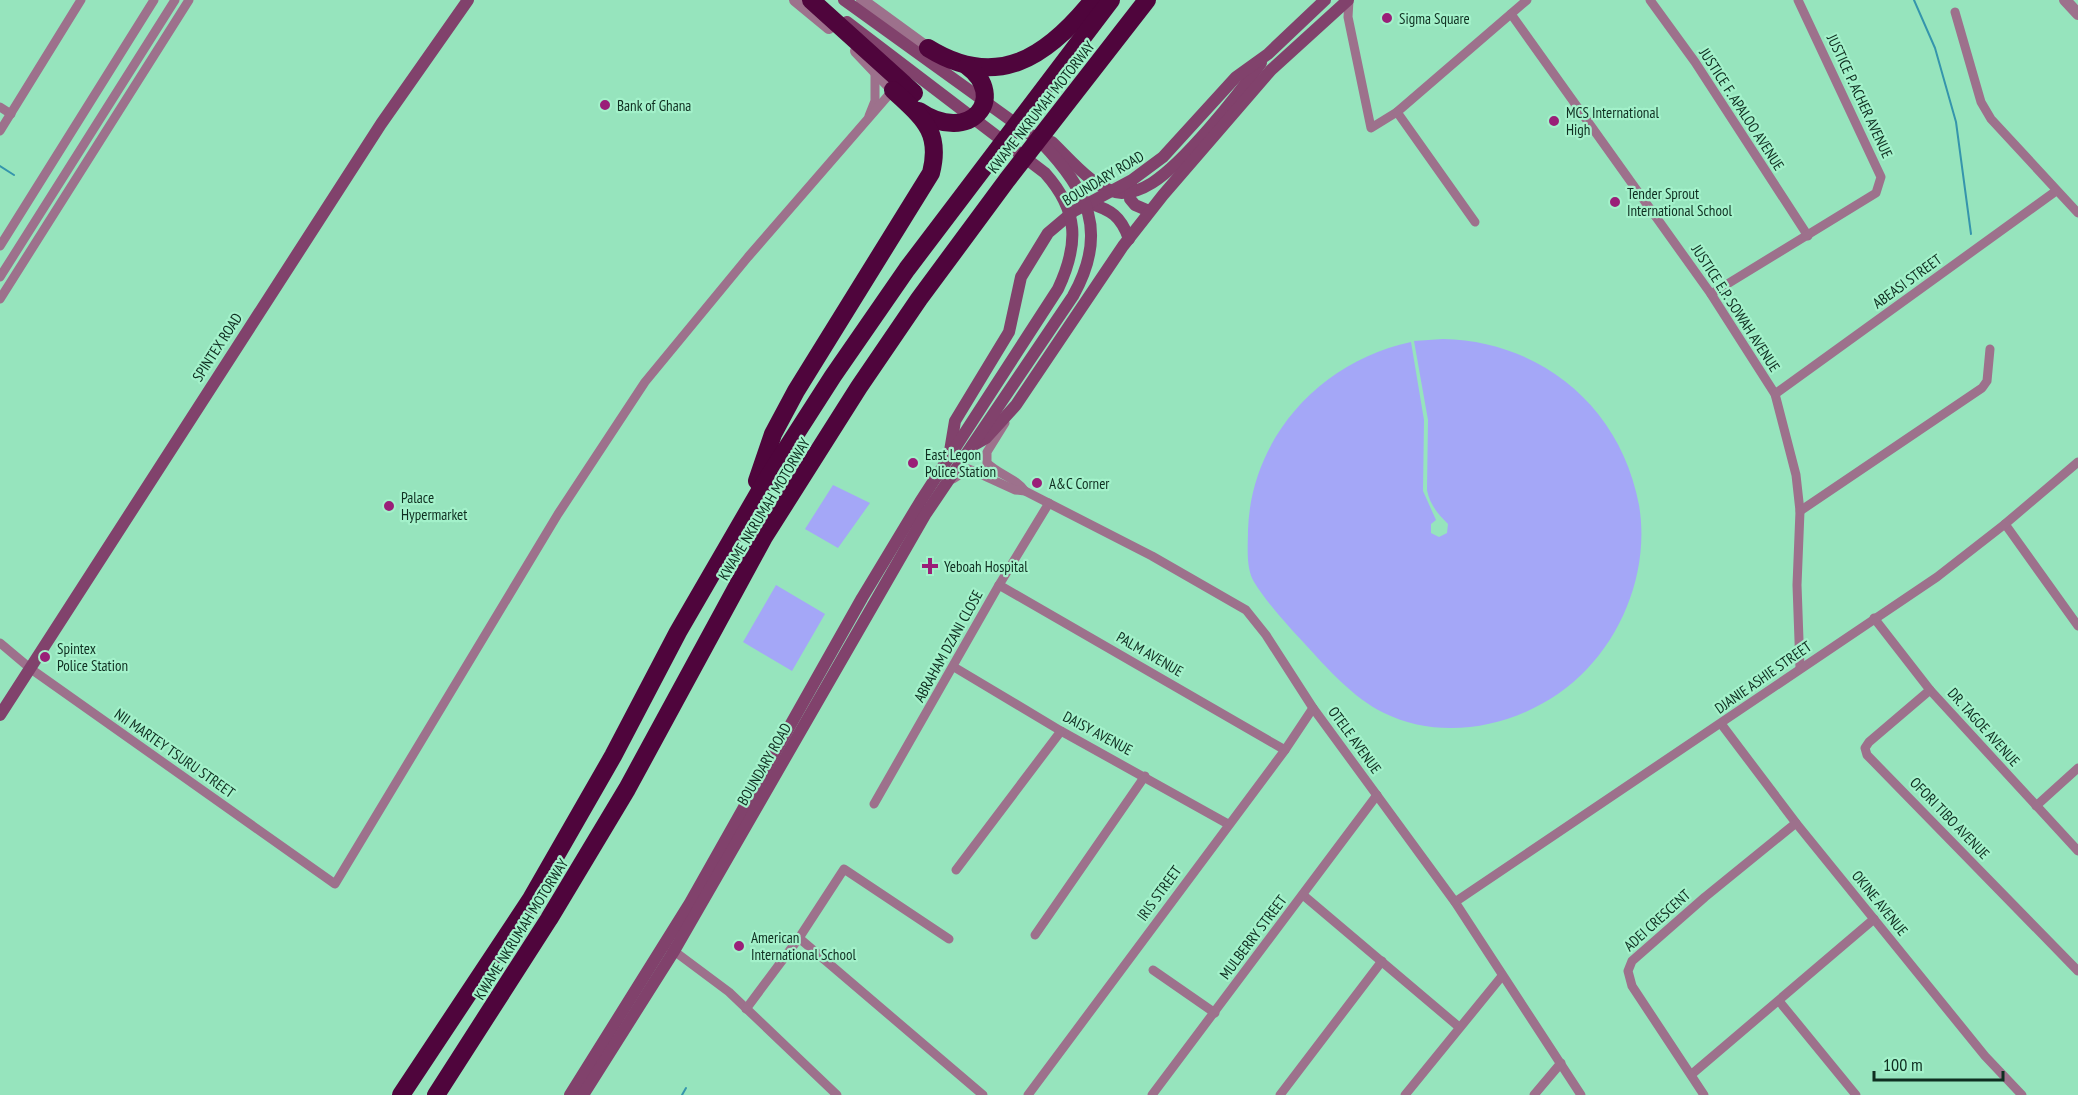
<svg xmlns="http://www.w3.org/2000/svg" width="2078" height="1095" font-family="'PT Sans Narrow',sans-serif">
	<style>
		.green { fill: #a4a7f7 }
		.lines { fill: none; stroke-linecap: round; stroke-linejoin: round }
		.stream { stroke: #3595ac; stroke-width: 2 }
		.minor { stroke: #9d718c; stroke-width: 9 }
		.tertiary { stroke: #9d718c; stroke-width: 12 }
		.secondary { stroke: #81426c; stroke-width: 12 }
		.motorway { stroke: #4f053c; stroke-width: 18 }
		.poi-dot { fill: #9a1f78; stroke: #a3f1ca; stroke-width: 2 }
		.labels { text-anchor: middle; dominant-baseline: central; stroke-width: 4.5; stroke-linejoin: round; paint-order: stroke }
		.poi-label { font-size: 15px; fill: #0f2f21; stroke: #a3f1ca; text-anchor: start }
		.street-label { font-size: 15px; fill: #0f2f21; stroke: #a3f1ca }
	</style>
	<rect width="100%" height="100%" fill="#96e4bd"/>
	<!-- green -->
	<g class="green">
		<path d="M1443,339C1541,341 1621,407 1639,505C1649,564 1627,627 1587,669C1537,722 1451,746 1384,713C1353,698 1327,668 1304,643C1290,628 1260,595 1252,578C1246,564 1248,545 1248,530C1251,437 1321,361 1411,342L1424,420L1423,491L1436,520L1431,524V533L1439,537L1447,533L1448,524C1438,514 1430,505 1427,490L1428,420L1414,341Z"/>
		<path d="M833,485L870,503L838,548L805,529Z"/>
		<path d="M776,585L825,614L792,671L743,642Z"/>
	</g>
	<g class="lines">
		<!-- stream -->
		<g class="stream">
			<path d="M1914,0L1935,48L1956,122L1971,234"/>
			<path d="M0,166L14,175"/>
			<path d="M682,1095L686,1088"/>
		</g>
		<!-- minor -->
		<g class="minor">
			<path d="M1349,0L1348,17L1371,128L1397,112L1527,0"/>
			<path d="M1650,0L1695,62L1808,236"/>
			<path d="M1955,12L1981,102L1991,119L2078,213"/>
			<path d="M1511,14L1711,294L1775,394L1796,475L1800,511L1797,585L1800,668"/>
			<path d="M0,107L11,114"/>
			<path d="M1397,112L1475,222"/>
			<path d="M869,116L875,101V71"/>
			<path d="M0,131L81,0"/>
			<path d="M0,246L154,0"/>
			<path d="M0,277L175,0"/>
			<path d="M1711,294L1876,193L1881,177L1798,0"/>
			<path d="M0,299L189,0"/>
			<path d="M1775,394L2056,191"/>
			<path d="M1005,423L987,452V463C999,475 1016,478 1025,491"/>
			<path d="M953,479L969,469L1015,490L1025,491L1152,556L1246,610L1266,635L1313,708L1455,902L1581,1095"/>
			<path d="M1800,511L1982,388L1987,381L1990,349"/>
			<path d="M2005,524L2078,626"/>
			<path d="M999,585L1285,750"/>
			<path d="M1874,618L1930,690L2078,851"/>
			<path d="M0,643L31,669L335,884L558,514L645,382L748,257L893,90"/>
			<path d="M954,667L1061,731L1228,824"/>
			<path d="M1930,690L1869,742L1865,748L1867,755L2078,971"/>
			<path d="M1722,725L1796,823L1985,1056L2022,1095"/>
			<path d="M874,804L999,585L1049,503"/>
			<path d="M2036,806L2078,768"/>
			<path d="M956,870L1061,731"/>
			<path d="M1303,895L1459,1027"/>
			<path d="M1455,902L1937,577L2005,524L2078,462"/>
			<path d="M1035,935L1145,776"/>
			<path d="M799,938L983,1095"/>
			<path d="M670,948L729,992L837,1095"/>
			<path d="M1153,970L1215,1013"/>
			<path d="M1779,1001L1856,1095"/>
			<path d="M746,1009L799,938L844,869L949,939"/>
			<path d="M1692,1074L1874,919"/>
			<path d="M1028,1095L1285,750L1313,708"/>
			<path d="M1152,1095L1377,795"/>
			<path d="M1280,1095L1382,961"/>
			<path d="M1405,1095L1502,976"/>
			<path d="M1534,1095L1561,1063"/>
			<path d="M1704,1095L1632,986L1628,971L1632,961L1705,897L1796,823"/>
		</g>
		<!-- tertiary -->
		<g class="tertiary">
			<path d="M795,0L829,28"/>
			<path d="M862,0L928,48"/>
			<path d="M2065,0L2078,14"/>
			<path d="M856,51L893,90"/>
		</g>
		<!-- secondary -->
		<g class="secondary">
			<path d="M1048,142H1052C1070,159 1095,191 1122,193C1132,193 1144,188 1152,183C1185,162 1237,96 1261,63"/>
			<path d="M1131,184L1130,199L1135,205L1149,211"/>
			<path d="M1089,203C1111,210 1121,216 1129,239"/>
			<path d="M972,446L986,438L1016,405L1123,246L1163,195L1271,70L1348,0"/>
			<path d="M950,451L955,421L1009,332L1021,277L1048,233L1074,211L1132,180L1163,157L1236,77L1268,54L1325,0"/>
			<path d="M0,715L381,124L468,0"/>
			<path d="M570,1095L690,903L862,598L920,502L1058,289C1079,244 1079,211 1045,173L847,22"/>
			<path d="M583,1095L674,951L925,515L1073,296C1109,232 1088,191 1041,142L844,0"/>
		</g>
		<!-- motorway -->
		<g class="motorway">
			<path d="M811,0L914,93"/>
			<path d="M928,48C997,91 1047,57 1093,0"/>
			<path d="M919,111C970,146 1009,97 967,66"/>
			<path d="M757,481L773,434L796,391L931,173C942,130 921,117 893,90"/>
			<path d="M401,1095L531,899L613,756L678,632L765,482L833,376L907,269L1111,0"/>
			<path d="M436,1095L549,919L627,789L764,537L859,387L919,299L1007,180L1147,0"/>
		</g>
	</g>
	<!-- markers -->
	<g class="poi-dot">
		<circle cx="1387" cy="18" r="6"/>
		<circle cx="605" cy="105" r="6"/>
		<circle cx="1554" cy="121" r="6"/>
		<circle cx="1615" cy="202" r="6"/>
		<circle cx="913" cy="463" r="6"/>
		<circle cx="1037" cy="483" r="6"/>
		<circle cx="389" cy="506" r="6"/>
		<path d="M927 557h6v6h6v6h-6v6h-6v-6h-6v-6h6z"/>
		<circle cx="45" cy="657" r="6"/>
		<circle cx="739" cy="946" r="6"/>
	</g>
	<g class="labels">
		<!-- poi labels -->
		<g class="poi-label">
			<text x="1399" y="18">Sigma Square</text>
			<text x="617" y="105">Bank of Ghana</text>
			<text x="1566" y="112">MCS International<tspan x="1566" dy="17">High</tspan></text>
			<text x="1627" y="193">Tender Sprout<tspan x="1627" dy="17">International School</tspan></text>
			<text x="925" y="454">East Legon<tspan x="925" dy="17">Police Station</tspan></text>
			<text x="1049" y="483">A&amp;C Corner</text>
			<text x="401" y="497">Palace<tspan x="401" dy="17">Hypermarket</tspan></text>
			<text x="944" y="566">Yeboah Hospital</text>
			<text x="57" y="648">Spintex<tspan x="57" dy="17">Police Station</tspan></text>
			<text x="751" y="937">American<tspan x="751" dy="17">International School</tspan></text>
		</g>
		<!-- street labels -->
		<g class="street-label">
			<text transform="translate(1860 96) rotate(65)">JUSTICE P. ACHER AVENUE</text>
			<text transform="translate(1041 107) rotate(-52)">KWAME NKRUMAH MOTORWAY</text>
			<text transform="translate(1742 109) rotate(57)">JUSTICE F. APALOO AVENUE</text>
			<text transform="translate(1103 178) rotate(-31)">BOUNDARY ROAD</text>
			<text transform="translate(1907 281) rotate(-36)">ABEASI STREET</text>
			<text transform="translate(1736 308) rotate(57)">JUSTICE E.P. SOWAH AVENUE</text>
			<text transform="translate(217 347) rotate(-57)">SPINTEX ROAD</text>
			<text transform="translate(764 509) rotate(-59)">KWAME NKRUMAH MOTORWAY</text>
			<text transform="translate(948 646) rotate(-61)">ABRAHAM DZANI CLOSE</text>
			<text transform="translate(1150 654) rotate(30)">PALM AVENUE</text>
			<text transform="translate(1763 677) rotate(-35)">DJANIE ASHIE STREET</text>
			<text transform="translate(1984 727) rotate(48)">DR. TAGOE AVENUE</text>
			<text transform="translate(1098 733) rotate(28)">DAISY AVENUE</text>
			<text transform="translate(1355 740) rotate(54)">OTELE AVENUE</text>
			<text transform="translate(175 753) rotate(35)">NII MARTEY TSURU STREET</text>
			<text transform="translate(764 764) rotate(-60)">BOUNDARY ROAD</text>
			<text transform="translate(1950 818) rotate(46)">OFORI TIBO AVENUE</text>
			<text transform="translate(1159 893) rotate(-54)">IRIS STREET</text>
			<text transform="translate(1880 903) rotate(51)">OKINE AVENUE</text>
			<text transform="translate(1657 920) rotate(-42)">ADEI CRESCENT</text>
			<text transform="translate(521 929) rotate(-58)">KWAME NKRUMAH MOTORWAY</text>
			<text transform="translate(1253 937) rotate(-53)">MULBERRY STREET</text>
		</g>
	</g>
	<!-- scale -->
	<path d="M1874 1071v9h129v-9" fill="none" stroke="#0f2f21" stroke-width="3"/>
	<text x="1883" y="1071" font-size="18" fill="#0f2f21" stroke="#a3f1ca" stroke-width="4.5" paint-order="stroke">100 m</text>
</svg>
